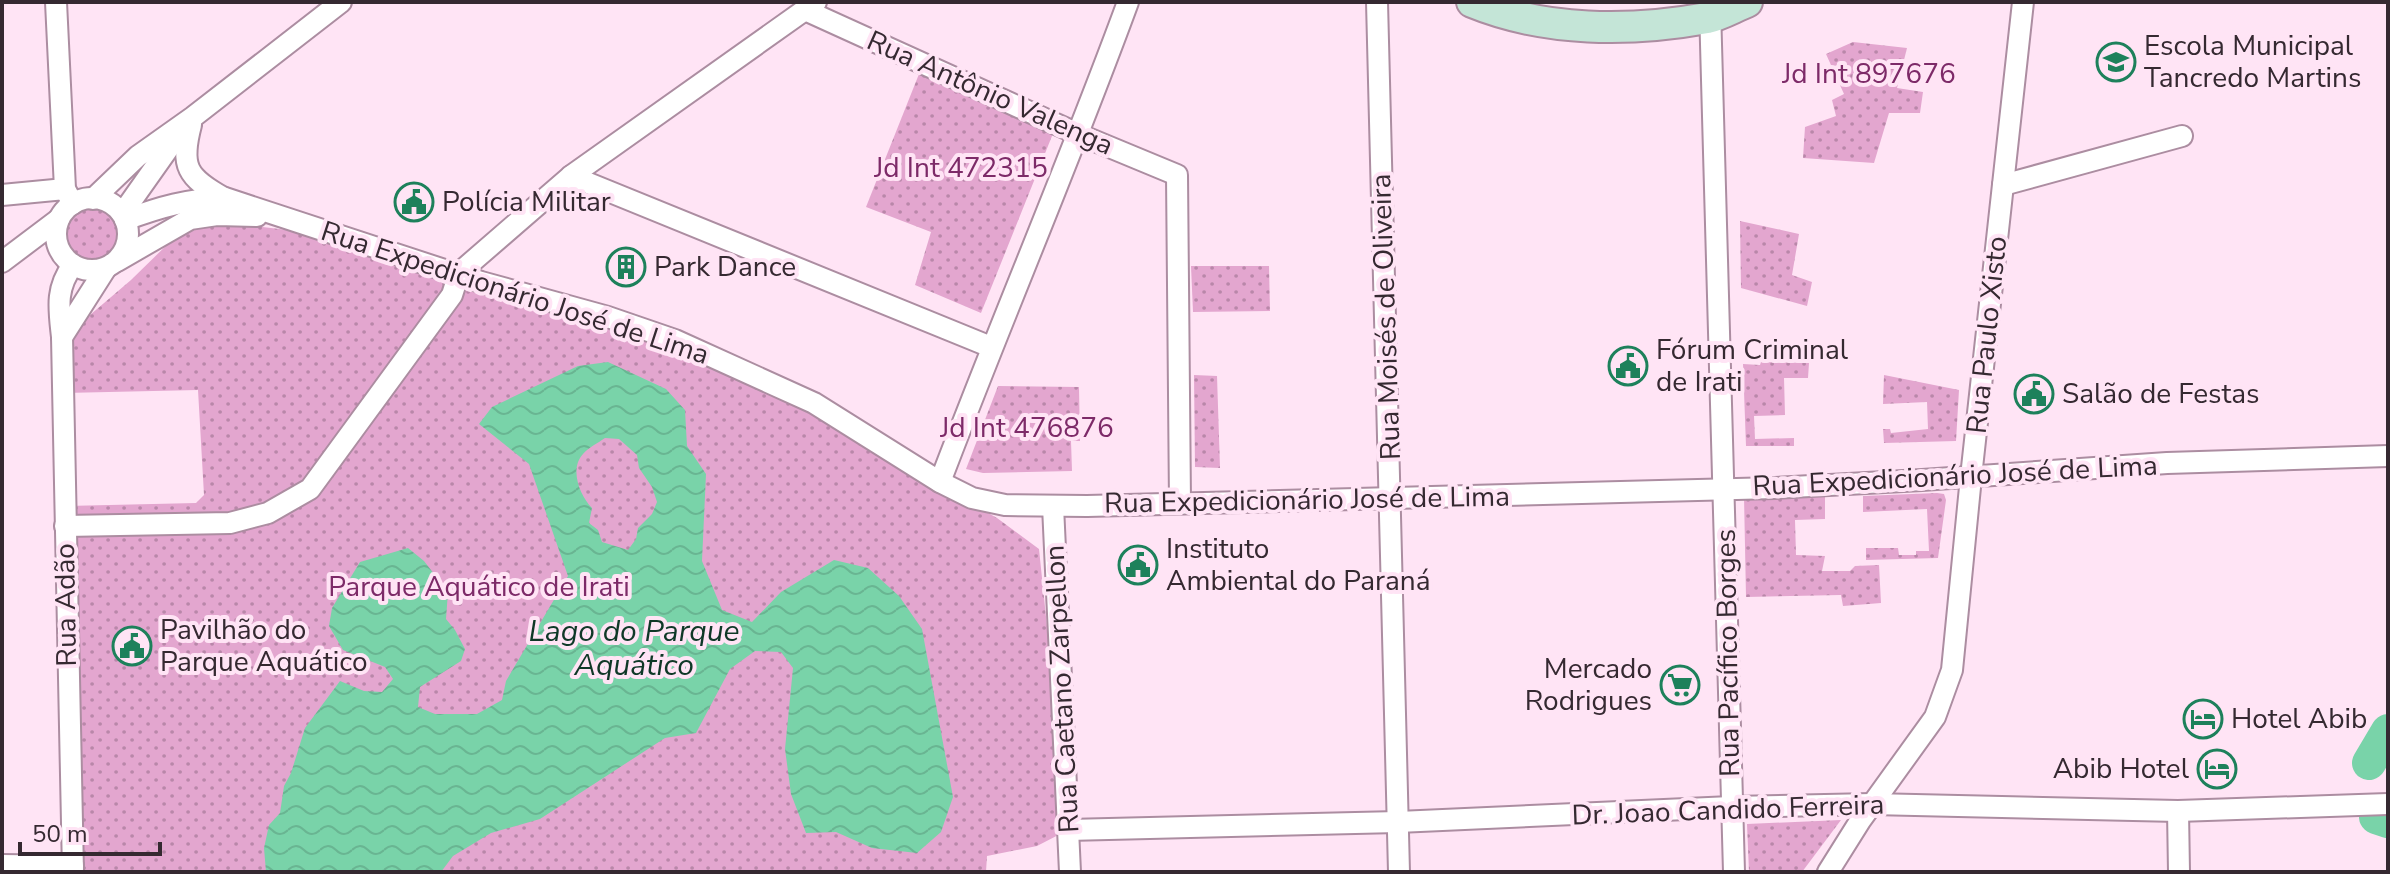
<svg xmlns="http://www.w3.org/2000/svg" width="2390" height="874" font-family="'Nunito Sans',sans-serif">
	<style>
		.grass { fill: url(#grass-dots) }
		.water { fill: url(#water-waves); fill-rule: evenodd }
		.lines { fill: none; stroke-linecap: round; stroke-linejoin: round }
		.river { stroke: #79d3a9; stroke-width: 34 }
		.street-casing { stroke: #ac8da1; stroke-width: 24 }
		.secondary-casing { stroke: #ac8da1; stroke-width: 34 }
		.street { stroke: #fff; stroke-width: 20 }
		.secondary { stroke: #c4e5d7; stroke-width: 30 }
		.labels { text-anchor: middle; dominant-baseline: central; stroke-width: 8; stroke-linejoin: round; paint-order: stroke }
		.poi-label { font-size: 28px; fill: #352931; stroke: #ffe4f5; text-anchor: start }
		.park-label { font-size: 28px; fill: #7d2a68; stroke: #ffe4f5 }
		.street-label { font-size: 28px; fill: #352931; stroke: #ffe4f5 }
		.water-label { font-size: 30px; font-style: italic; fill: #0f3827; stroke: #ffe4f5 }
	</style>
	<defs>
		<pattern id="grass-dots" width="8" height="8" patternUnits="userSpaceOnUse" patternTransform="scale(2)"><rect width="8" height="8" fill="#e3a6cf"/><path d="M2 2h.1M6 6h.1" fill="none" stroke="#b987a9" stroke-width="1.8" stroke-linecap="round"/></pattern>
		<pattern id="water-waves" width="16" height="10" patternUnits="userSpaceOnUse" patternTransform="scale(2)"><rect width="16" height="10" fill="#79d3a9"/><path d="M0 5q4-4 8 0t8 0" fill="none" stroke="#69b592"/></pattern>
	</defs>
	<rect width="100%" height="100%" fill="#ffe4f5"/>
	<!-- grass -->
	<g class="grass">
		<path d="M1853,42L1907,48L1897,88L1923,92L1920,113H1889L1874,163L1803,158L1805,127L1836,116L1832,100L1844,94L1826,54Z"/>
		<path d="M919,74L1054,131L981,313L915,285L931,232L866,207Z"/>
		<circle cx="92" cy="237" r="29"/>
		<path d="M1740,221L1799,234L1792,275L1812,282L1807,306L1741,288Z"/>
		<path d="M229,223L288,230L496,299L593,319L671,347L804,409L997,518L1039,549L1068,830L1037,846L987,856L986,872H74L66,506L196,503L204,495L198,390L64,393L63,338L131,280L175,237L194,226Z"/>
		<path d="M1191,266H1269L1270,311L1193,312Z"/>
		<path d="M1761,362L1809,363L1808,378H1784L1785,415L1754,416L1755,439L1794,438V446H1746L1743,364L1760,365Z"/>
		<path d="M1194,375L1217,376L1220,468L1195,467Z"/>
		<path d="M1884,375L1959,390L1956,441L1884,443L1883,429H1890L1891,433L1928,429L1927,402L1883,404Z"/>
		<path d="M998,386L1079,387L1080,441H1071L1072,471L983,473L966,469Z"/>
		<path d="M1937,493L1944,494L1946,500L1938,558L1866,560V548H1898L1899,555H1916V551H1929L1927,509L1863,512V496Z"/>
		<path d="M1825,495V519L1795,520L1796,555L1825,556L1822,571H1850L1855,566L1879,565L1881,603L1843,606L1841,595L1746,597L1744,496Z"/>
		<path d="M1841,820L1802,872H1749L1747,824Z"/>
	</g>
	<!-- water -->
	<path class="water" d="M608,362L666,389L685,410L687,446L706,474L702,561L722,610L752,622L781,592L834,560L868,568L899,596L922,629L953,797L941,832L917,853L872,848L836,832L806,833L791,794L785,749L793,668L781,652L755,651L730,669L696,733L665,738L540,819L491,833L453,856L441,872H266L264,848L269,825L280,813L284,786L291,773L305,728L340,681L364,691L382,692L393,679L385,667L343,650L329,626L332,608L360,562L408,548L424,561L448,592L446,619L455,630L465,649L461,661L420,687L418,707L435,714H477L502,700L506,681L568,576L529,464L479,424L492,407L578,366ZM605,438L619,439L637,455L639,468L652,487L657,502L652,514L638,528L636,539L628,550L602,542L598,530L589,523L592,508C580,496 569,469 583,454C589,447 598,443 605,438Z"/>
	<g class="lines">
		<!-- river -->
		<g class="river">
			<path d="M2369,763L2388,731"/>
			<path d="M2376,817L2388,821"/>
		</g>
		<!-- street casing -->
		<g class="street-casing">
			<g id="street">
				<path d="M56,2L65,189L73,204"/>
				<path d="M1377,2L1399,872"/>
				<path d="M1710,8L1734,872"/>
				<path d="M805,10L1078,134L1177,175L1180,502"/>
				<path d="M191,125C180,167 187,177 224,198"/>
				<path d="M571,176L991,347"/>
				<path d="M2003,185L2182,136"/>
				<path d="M2,195L65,189"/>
				<circle cx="92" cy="234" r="36"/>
				<path d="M93,199L138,156L193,117L341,2"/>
				<path d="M122,214L175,139"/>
				<path d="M125,220C160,207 188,199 225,198L481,282L608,317L675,340L814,403L940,482L972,498L1005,505L1087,506L1775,488L1922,480L2167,463L2388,456"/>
				<path d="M117,261L190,219L217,215L257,216"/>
				<path d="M2,262L59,219"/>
				<path d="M73,265C55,289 59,309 62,337L73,872"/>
				<path d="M62,337L106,268"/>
				<path d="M940,482C1001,321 1069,163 1128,2"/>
				<path d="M1053,506L1070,872"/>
				<path d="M65,526L230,523L268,513L310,489L452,295L459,273L571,176L816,2"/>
				<path d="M2178,811L2179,872"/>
				<path d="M1068,830L1398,822L1731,807L1872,804L2178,811L2388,804"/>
				<path d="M2,865L73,866"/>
				<path d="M1828,872L1860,821L1935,717L1952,670L1971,477L2023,2"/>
			</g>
		</g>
		<!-- secondary casing -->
		<g class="secondary-casing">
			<path id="secondary" d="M1472,2C1545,32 1630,32 1707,18C1721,15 1734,7 1747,2"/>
		</g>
		<!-- street -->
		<use href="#street" class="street"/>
		<!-- secondary -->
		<use href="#secondary" class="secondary"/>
	</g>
	<!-- icons -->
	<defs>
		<g id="school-ring" transform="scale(2)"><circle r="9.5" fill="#ffe4f5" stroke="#1d815b" stroke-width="1.5"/><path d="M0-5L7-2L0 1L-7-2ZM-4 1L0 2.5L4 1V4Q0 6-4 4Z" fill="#1d815b"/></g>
		<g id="civic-ring" transform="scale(2)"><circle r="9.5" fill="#ffe4f5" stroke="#1d815b" stroke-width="1.5"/><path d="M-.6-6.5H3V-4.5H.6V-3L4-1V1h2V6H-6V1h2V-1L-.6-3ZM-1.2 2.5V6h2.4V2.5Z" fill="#1d815b"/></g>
		<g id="building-ring" transform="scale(2)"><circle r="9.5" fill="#ffe4f5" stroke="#1d815b" stroke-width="1.5"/><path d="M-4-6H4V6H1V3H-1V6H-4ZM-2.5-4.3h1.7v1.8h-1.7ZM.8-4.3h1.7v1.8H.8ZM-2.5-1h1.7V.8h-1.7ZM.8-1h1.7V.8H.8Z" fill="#1d815b"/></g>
		<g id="supermarket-ring" transform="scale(2)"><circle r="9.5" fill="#ffe4f5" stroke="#1d815b" stroke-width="1.5"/><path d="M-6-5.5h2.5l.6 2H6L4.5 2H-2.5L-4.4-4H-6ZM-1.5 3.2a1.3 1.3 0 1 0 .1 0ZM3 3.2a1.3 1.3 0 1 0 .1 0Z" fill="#1d815b"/></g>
		<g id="hotel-ring" transform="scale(2)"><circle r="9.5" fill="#ffe4f5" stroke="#1d815b" stroke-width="1.5"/><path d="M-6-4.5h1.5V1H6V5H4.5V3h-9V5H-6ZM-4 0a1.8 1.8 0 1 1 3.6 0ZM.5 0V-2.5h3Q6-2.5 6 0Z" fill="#1d815b"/></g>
	</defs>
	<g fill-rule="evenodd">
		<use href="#school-ring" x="2116" y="62"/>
		<use href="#civic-ring" x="414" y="202"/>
		<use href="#building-ring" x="626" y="267"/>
		<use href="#civic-ring" x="1628" y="366"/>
		<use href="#civic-ring" x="2034" y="394"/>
		<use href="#civic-ring" x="1138" y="565"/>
		<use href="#civic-ring" x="132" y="646"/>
		<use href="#supermarket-ring" x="1680" y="685"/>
		<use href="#hotel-ring" x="2203" y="719"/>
		<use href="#hotel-ring" x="2217" y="769"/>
	</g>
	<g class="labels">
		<!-- poi labels -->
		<g class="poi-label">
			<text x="2144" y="46">Escola Municipal<tspan x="2144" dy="32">Tancredo Martins</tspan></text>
			<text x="442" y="202">Polícia Militar</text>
			<text x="654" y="267">Park Dance</text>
			<text x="1656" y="350">Fórum Criminal<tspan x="1656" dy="32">de Irati</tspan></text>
			<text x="2062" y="394">Salão de Festas</text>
			<text x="1166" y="549">Instituto<tspan x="1166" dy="32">Ambiental do Paraná</tspan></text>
			<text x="160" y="630">Pavilhão do<tspan x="160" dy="32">Parque Aquático</tspan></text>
			<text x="1652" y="669" text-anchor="end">Mercado<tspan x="1652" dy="32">Rodrigues</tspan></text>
			<text x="2231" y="719">Hotel Abib</text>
			<text x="2189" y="769" text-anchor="end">Abib Hotel</text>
		</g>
		<!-- park labels -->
		<g class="park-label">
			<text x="1869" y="74">Jd Int 897676</text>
			<text x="961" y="168">Jd Int 472315</text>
			<text x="1027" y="428">Jd Int 476876</text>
			<text x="479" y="587">Parque Aquático de Irati</text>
		</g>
		<!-- street labels -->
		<g class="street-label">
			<text transform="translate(990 93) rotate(24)">Rua Antônio Valenga</text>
			<text transform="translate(515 293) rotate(18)">Rua Expedicionário José de Lima</text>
			<text transform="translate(1386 317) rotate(-92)">Rua Moisés de Oliveira</text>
			<text transform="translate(1987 335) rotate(-84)">Rua Paulo Xisto</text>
			<text transform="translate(1955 476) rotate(-3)">Rua Expedicionário José de Lima</text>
			<text transform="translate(1307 500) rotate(-1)">Rua Expedicionário José de Lima</text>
			<text transform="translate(66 605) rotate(-91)">Rua Adão</text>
			<text transform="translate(1728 653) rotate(-91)">Rua Pacífico Borges</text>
			<text transform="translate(1062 689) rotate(-93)">Rua Caetano Zarpellon</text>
			<text transform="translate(1728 810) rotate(-2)">Dr. Joao Candido Ferreira</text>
		</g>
		<!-- water labels -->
		<g class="water-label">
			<text x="634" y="631">Lago do Parque<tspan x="634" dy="34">Aquático</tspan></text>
		</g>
	</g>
	<!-- border -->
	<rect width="2390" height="874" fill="none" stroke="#352931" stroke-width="8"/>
	<!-- scale -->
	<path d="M20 842v12h140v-12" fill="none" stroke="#352931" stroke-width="4"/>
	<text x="32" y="842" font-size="24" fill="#352931" stroke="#ffe4f5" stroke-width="6" paint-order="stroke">50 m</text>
</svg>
